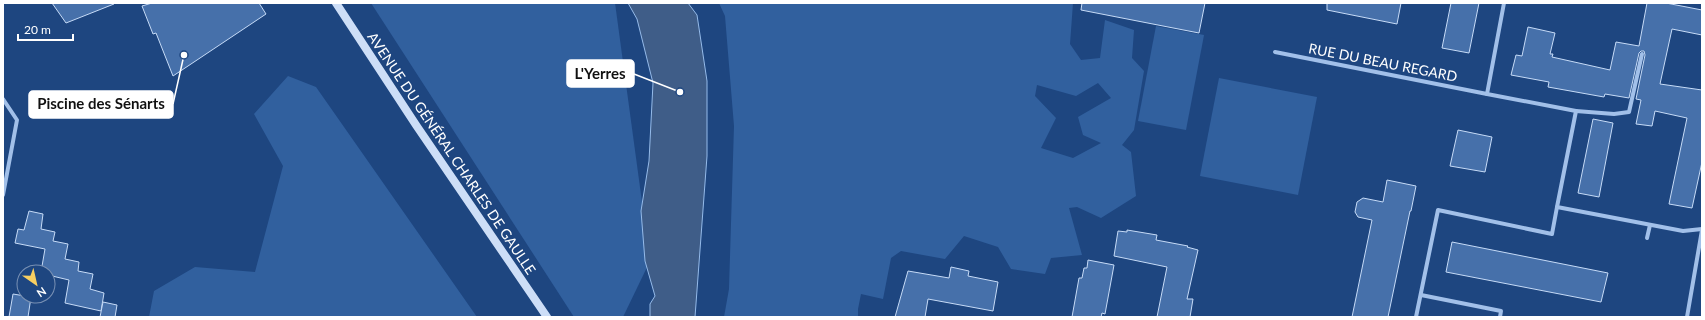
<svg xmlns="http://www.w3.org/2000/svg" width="1705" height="320" font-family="Lato,sans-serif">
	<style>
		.green { fill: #31609e; fill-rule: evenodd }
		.water { fill: #3f5d88; stroke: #95bbea }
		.building { fill: #4670aa; stroke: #c6dbf7 }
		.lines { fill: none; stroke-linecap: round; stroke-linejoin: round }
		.minor { stroke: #a2c0e9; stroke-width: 4 }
		.secondary { stroke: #cddef7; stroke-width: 8 }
		.labels { text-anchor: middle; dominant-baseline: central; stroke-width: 3; stroke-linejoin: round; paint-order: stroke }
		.street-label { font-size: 14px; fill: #fff; stroke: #1e4680 }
		.leader { fill: none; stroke: #fff; stroke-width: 1.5 }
		.callout-dot { fill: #fff; stroke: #1e4680; stroke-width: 1.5 }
		.callout { fill: #fff; stroke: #fff; stroke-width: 1.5 }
		.callout-label { font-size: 15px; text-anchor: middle; font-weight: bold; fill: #111 }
	</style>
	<rect width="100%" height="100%" fill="#1e4680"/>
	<!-- green -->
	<g class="green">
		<path d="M371,3H615L650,261L623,317H574Z"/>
		<path d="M719,3H1073L1070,44L1081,60L1100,58L1105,20L1134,30L1132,58L1144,71L1134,130L1122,145L1131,152L1136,196L1101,218L1077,207L1069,208L1082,255L1051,258L1045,274L1011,269L998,247L964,236L945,259L901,251L891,258L883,299L861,294L858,309V317H724L729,289L734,126L725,16ZM1098,83L1111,98L1078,117L1083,135L1101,143L1073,158L1041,148L1056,118L1035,96L1037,85L1076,96Z"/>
		<path d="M1156,26L1204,35L1186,130L1138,121Z"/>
		<path d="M288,76L316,87L477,317H149L154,291L195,267L255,272L283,166L254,114Z"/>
		<path d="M1219,78L1317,97L1298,195L1200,176Z"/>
	</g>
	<!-- water -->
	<path class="water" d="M628,3H688L697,15L707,81V156L695,317H650V304L655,296L645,261L641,211L649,161L653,83L637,19Z"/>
	<!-- building -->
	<g class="building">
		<path d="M52,3H114V4L66,23Z"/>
		<path d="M152,3H259L266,14L173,76L156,33L153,34L142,6Z"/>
		<path d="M1082,3H1205L1199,33L1081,10Z"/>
		<path d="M1327,3H1401L1397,24L1327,10Z"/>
		<path d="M1451,3H1479L1469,53L1442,48Z"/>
		<path d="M1647,3H1666L1702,10V35L1672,29L1660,84L1702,90V162L1692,208L1669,204L1687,118L1655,111L1652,126L1636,124L1641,100L1636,99L1645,55L1644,51H1641L1639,53L1629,98L1605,94L1604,97L1548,87L1549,82L1511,75L1516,55L1522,56L1528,27L1555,33L1550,54H1553L1552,57L1610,70L1616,42L1639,46Z"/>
		<path d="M1593,119L1613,123L1599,197L1578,193Z"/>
		<path d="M1458,130L1492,137L1485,172L1450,166Z"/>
		<path d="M1387,180L1416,186L1411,211H1410L1388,317H1352L1372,220L1358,217L1355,212L1357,202L1363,198L1383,202Z"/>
		<path d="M29,211L43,214L41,229L55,232L53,241L68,244L65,259L79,262L78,271L93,274L90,289L104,293L101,311L65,303L69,280L48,275V272H41L45,249L15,243L18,229L24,230Z"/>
		<path d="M1127,230L1157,235L1156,240L1188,246L1187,247L1198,250L1187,299H1193L1190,317H1157L1167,267L1114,256L1118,231L1127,232Z"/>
		<path d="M1452,242L1608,273L1601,302L1446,272Z"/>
		<path d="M1088,260L1114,265L1105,314L1102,313L1101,317H1072L1079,278H1082L1084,268H1087Z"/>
		<path d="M951,267L969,271L968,276L998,282L993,311L928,299L925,317H895L908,271L949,278Z"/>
		<path d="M13,294L31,297L28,317H9Z"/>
		<path d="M103,302L117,305L115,317H100Z"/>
	</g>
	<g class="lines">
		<!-- minor -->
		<g class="minor">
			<path d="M1504,3L1487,94L1576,111L1557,207L1683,231L1702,229"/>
			<path d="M1275,52L1487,94"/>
			<path d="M3,99L17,120L3,195"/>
			<path d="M1576,111L1614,114L1629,112L1642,54"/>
			<path d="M1647,238L1650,225"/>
			<path d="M1421,295L1501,311L1500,317"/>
			<path d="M1416,317L1438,210L1552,234L1557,207"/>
			<path d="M1687,317L1702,230"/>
		</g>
		<!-- secondary -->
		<path class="secondary" d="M336,3L416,125L547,317"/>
	</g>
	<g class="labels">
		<!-- street labels -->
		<g class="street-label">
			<text transform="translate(1383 62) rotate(11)">RUE DU BEAU REGARD</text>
			<text transform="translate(452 153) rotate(56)">AVENUE DU GÉNÉRAL CHARLES DE GAULLE</text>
		</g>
	</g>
	<!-- callouts -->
	<path class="leader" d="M680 92L634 74M184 55L173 104"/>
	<g class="callout-dot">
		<circle cx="680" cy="92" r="4"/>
		<circle cx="184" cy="55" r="4"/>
	</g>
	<g class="callout">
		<rect x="567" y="60" width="67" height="27" rx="4"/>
		<rect x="29" y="91" width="144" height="27" rx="4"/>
	</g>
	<g class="callout-label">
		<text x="600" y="79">L'Yerres</text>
		<text x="101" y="109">Piscine des Sénarts</text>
	</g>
	<!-- border -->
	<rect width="1705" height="320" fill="none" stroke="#ffffff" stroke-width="8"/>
	<!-- north arrow -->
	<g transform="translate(36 284) rotate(146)"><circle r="19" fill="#1e4680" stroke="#7890b3"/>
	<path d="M0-3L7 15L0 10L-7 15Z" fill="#f8cf61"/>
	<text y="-6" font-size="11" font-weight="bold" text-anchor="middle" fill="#ffffff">N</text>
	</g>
	<!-- scale -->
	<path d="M18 34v6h55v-6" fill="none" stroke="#ffffff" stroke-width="2"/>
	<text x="24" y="34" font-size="12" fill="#ffffff" stroke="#1e4680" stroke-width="3" paint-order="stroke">20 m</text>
</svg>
